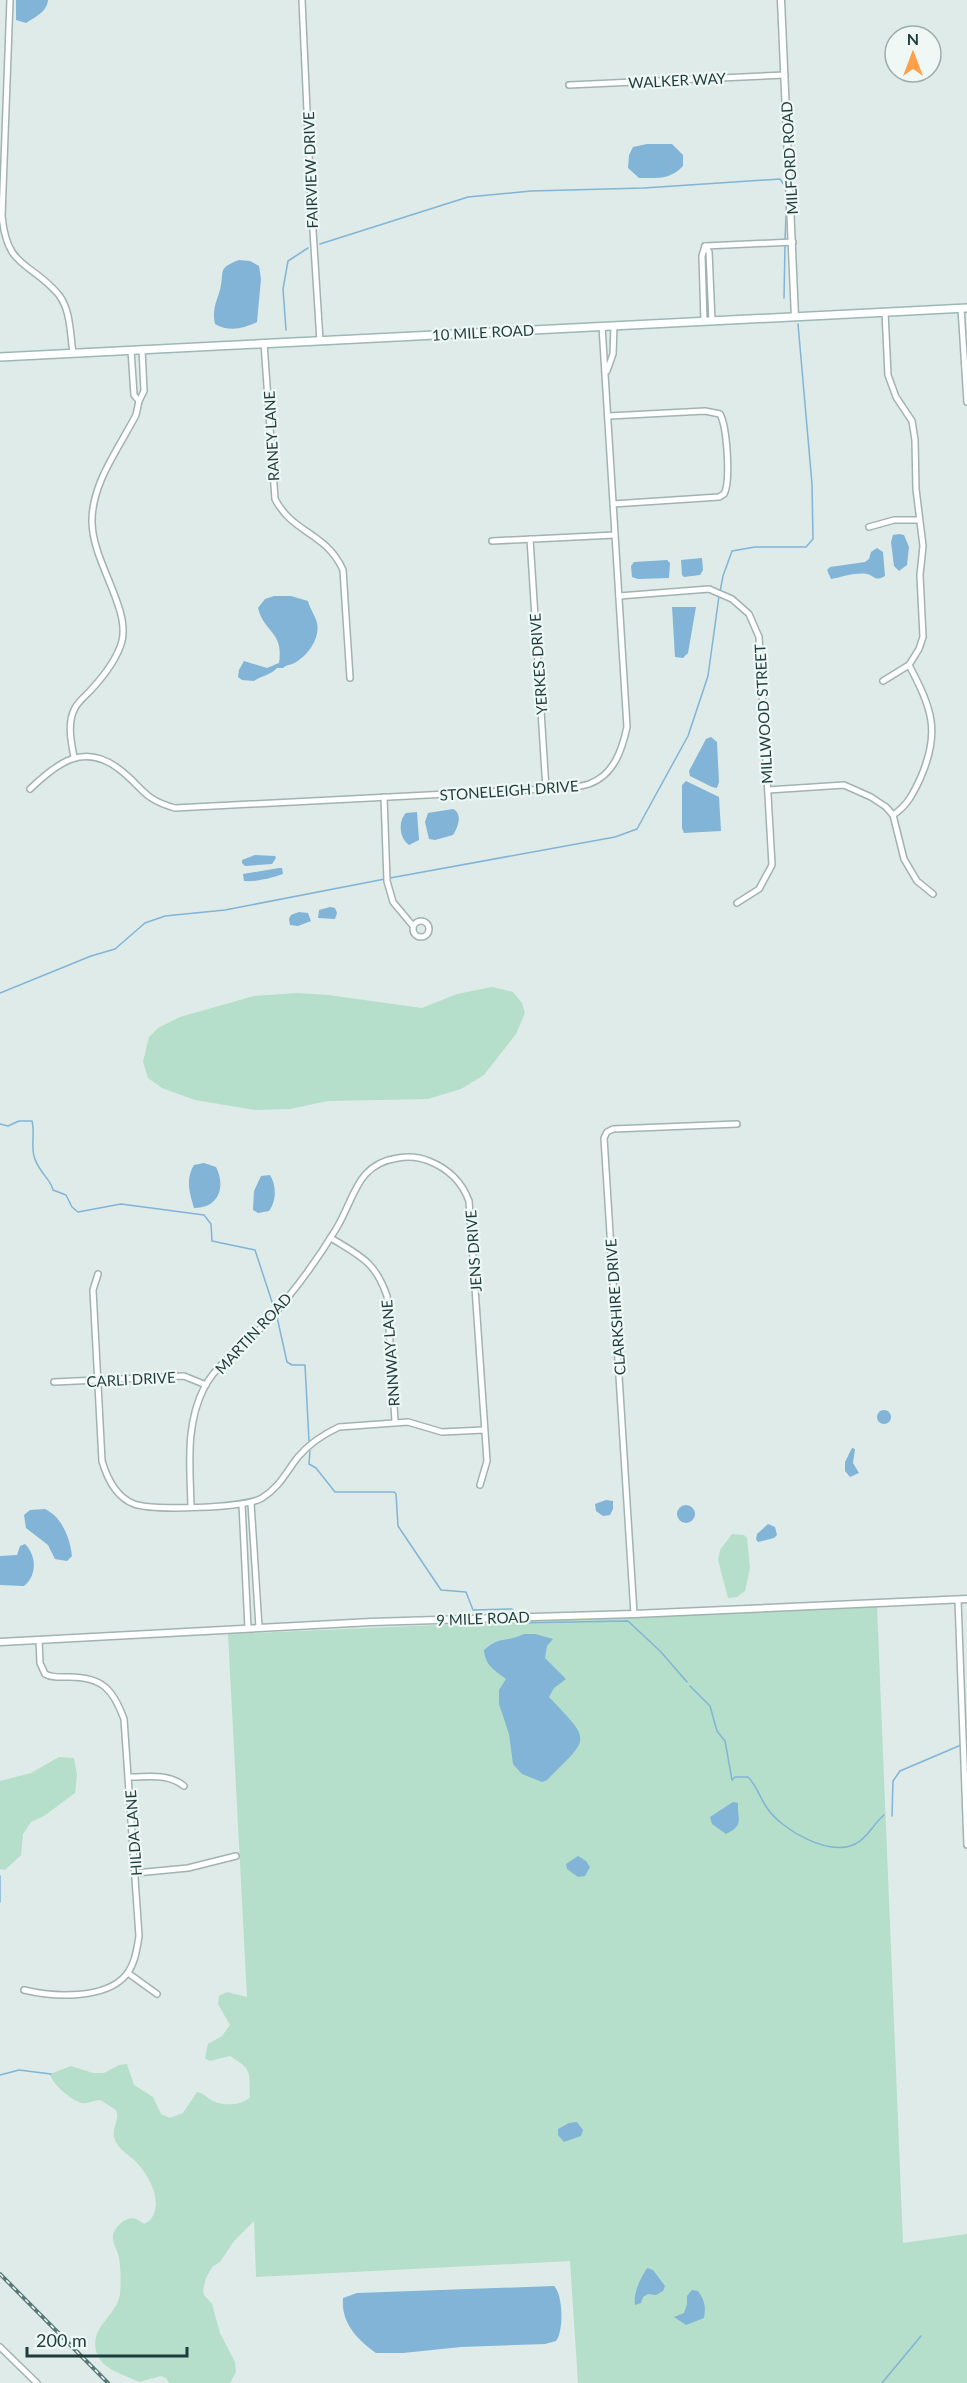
<svg xmlns="http://www.w3.org/2000/svg" width="967" height="2383" font-family="Lato,sans-serif">
	<style>
		.green { fill: #b5dfca }
		.water { fill: #81b4d6 }
		.lines { fill: none; stroke-linecap: round; stroke-linejoin: round }
		.stream { stroke: #81b4d6; stroke-width: 1.5 }
		.minor-casing { stroke: #a1b3b1; stroke-width: 8 }
		.tertiary-casing { stroke: #a1b3b1; stroke-width: 9 }
		.secondary-casing { stroke: #9cb8b4; stroke-width: 10 }
		.minor { stroke: #fff; stroke-width: 5 }
		.tertiary { stroke: #fff; stroke-width: 6 }
		.secondary { stroke: #fff; stroke-width: 7 }
		.rail-casing { stroke: #587877; stroke-width: 4 }
		.rail { stroke: #eff8f5; stroke-width: 1.5; stroke-dasharray: 4.5; stroke-linecap: butt }
		.labels { text-anchor: middle; dominant-baseline: central; stroke-width: 4.5; stroke-linejoin: round; paint-order: stroke }
		.street-label { font-size: 15px; fill: #1e3c3b; stroke: #eff8f5 }
	</style>
	<rect width="100%" height="100%" fill="#deebe9"/>
	<!-- green -->
	<g class="green">
		<path d="M492,987L513,992L522,1003L525,1013L516,1034L484,1075L461,1089L428,1099L328,1101L290,1109L255,1110L195,1100L162,1088L148,1078L143,1062L149,1037L158,1028L180,1017L254,996L297,993L328,995L422,1008L457,994Z"/>
		<path d="M732,1534L744,1535L747,1538L750,1568L745,1591L737,1597L728,1598L718,1560L720,1550Z"/>
		<path d="M877,1606L903,2243L967,2234V2383H578L570,2261L256,2277L254,2221L234,2241L220,2262L212,2267L206,2278L203,2290L204,2295L212,2304L220,2333L235,2362L236,2372L230,2383H169L166,2378L161,2376L139,2382C124,2374 101,2370 96,2351C90,2326 117,2316 120,2294C121,2284 121,2269 119,2258C118,2251 112,2243 113,2236C114,2227 127,2215 136,2219C139,2220 141,2222 144,2224C151,2221 153,2217 155,2210C159,2195 148,2175 138,2164C130,2154 118,2151 114,2137C112,2127 120,2120 116,2110L100,2100C94,2100 88,2104 82,2103C72,2101 52,2084 50,2074L71,2066L93,2073H104L119,2065L127,2064L134,2085L153,2097L161,2114L170,2118L183,2113L197,2092C204,2093 207,2098 213,2101C224,2106 242,2106 250,2097C249,2072 253,2070 230,2056L210,2061L205,2058L208,2044L222,2036L230,2025L218,2004L219,1996L227,1992L247,1997L228,1634Z"/>
		<path d="M59,1757L74,1758L77,1775L75,1793L44,1816L31,1822L23,1834L21,1855L5,1870L0,1869V1781L31,1773Z"/>
	</g>
	<!-- water -->
	<g class="water">
		<path d="M16,0H48C47,12 35,17 26,23L16,20Z"/>
		<path d="M647,144H672L683,155V166C670,180 657,178 639,178L628,168L629,155L633,147Z"/>
		<path d="M239,260L250,261L259,266L261,279L257,322C243,329 229,332 215,324C212,310 216,303 220,290C225,271 216,269 239,260Z"/>
		<path d="M899,534L904,535L909,547L907,565L899,571L894,566L891,542L893,535Z"/>
		<path d="M877,548L883,552L885,576C875,582 875,576 867,574C856,572 842,577 831,579L827,570L830,567L865,562L869,559L871,552Z"/>
		<path d="M702,558L703,570L700,575L684,577L682,575L681,560Z"/>
		<path d="M667,560L670,563L669,578L638,579L632,577L631,566L634,562Z"/>
		<path d="M274,596H291L308,601C310,609 315,615 317,623C320,637 310,652 299,660C294,665 287,664 283,668H277C271,675 261,676 254,681L242,680L238,677L239,670L244,661L267,668L279,663C284,631 264,633 258,608L265,599Z"/>
		<path d="M672,607H696L688,653L683,658L675,657Z"/>
		<path d="M711,737L717,742L719,782L717,788L712,787L690,776L689,771L706,739Z"/>
		<path d="M686,781L719,797L721,831L684,833L682,828V785Z"/>
		<path d="M453,809C463,814 458,827 453,835L435,840L429,839L425,822L428,813Z"/>
		<path d="M417,812L419,840L409,845C399,838 398,821 406,813Z"/>
		<path d="M255,855L275,856L276,858L272,864L245,866L242,863V860Z"/>
		<path d="M279,868H282L283,874C271,878 257,882 244,881L243,874Z"/>
		<path d="M330,907L335,908L337,913L335,919L318,918L319,910Z"/>
		<path d="M299,912L308,913L311,921L298,926L290,925L289,919L291,915Z"/>
		<path d="M204,1163L216,1167C226,1187 219,1208 194,1208C190,1193 185,1180 194,1165Z"/>
		<path d="M270,1175C277,1186 276,1202 269,1211L258,1213L253,1210L254,1191L261,1176Z"/>
		<circle cx="884" cy="1417" r="7"/>
		<path d="M852,1448L855,1449L853,1463L859,1473L850,1477L845,1471V1462Z"/>
		<path d="M606,1500L613,1501V1509L610,1515L603,1516L596,1511L595,1504Z"/>
		<circle cx="686" cy="1514" r="9"/>
		<path d="M45,1509C62,1517 70,1538 72,1556L67,1561L55,1559L48,1545L26,1528L24,1515L30,1510Z"/>
		<path d="M768,1524L775,1527L777,1535L774,1538L758,1542L756,1539L757,1534Z"/>
		<path d="M25,1544C37,1556 37,1576 24,1586L0,1585V1556L17,1555L20,1546Z"/>
		<path d="M524,1634H535L553,1639L547,1646L545,1658L566,1679L554,1688L549,1697C592,1742 590,1737 547,1780L542,1782L522,1774L513,1764L509,1734L499,1704V1690L506,1679C494,1670 485,1665 484,1650C501,1635 505,1643 524,1634Z"/>
		<path d="M733,1802L738,1803C737,1819 745,1825 726,1834L712,1824L710,1817Z"/>
		<path d="M578,1856L586,1861L590,1867L585,1876L578,1877L567,1869L566,1864Z"/>
		<path d="M577,2122L583,2130L581,2136L564,2142L558,2135V2129L569,2123Z"/>
		<path d="M647,2268L653,2270L665,2286L663,2291L656,2295L648,2294L643,2297L641,2303L635,2305C633,2293 640,2279 647,2268Z"/>
		<path d="M554,2286C563,2294 564,2331 556,2341L545,2344L461,2347L403,2353H376C357,2339 341,2323 343,2298L357,2293Z"/>
		<path d="M692,2290L698,2291C705,2301 706,2307 704,2318L686,2325L674,2317L684,2313L687,2304V2296Z"/>
	</g>
	<g class="lines">
		<!-- stream -->
		<g class="stream">
			<path d="M785,239L787,196"/>
			<path d="M320,244L468,197L531,191L644,188L780,179L787,189"/>
			<path d="M784,298L785,244"/>
			<path d="M286,330L283,289L288,261L308,248"/>
			<path d="M720,592L723,576L732,551L755,547H806L813,539L812,484L798,324"/>
			<path d="M390,878L615,837L637,829L688,736L708,676L719,596"/>
			<path d="M0,993L91,956L115,949L145,923L165,916L225,910L385,879"/>
			<path d="M0,1124L8,1126L19,1121H32C35,1133 31,1145 34,1156C38,1172 51,1179 53,1190L66,1195L72,1207L78,1212L121,1204L204,1215L211,1224L212,1241L255,1250L274,1308"/>
			<path d="M277,1317L287,1362L292,1365H305L309,1441"/>
			<path d="M310,1451L309,1464L316,1468L335,1492H394L396,1494L398,1526L441,1590L466,1592L473,1610L512,1609L514,1611"/>
			<path d="M515,1623L628,1621L661,1652L687,1682"/>
			<path d="M690,1686L710,1706L717,1731L725,1741L732,1780L735,1777H748C757,1786 760,1798 767,1808C782,1830 829,1857 855,1844C868,1838 873,1824 884,1815"/>
			<path d="M892,1816L893,1781L900,1771L961,1745"/>
			<path d="M0,1876V1902"/>
			<path d="M0,2075L19,2070L51,2074"/>
			<path d="M882,2383L921,2336"/>
		</g>
		<!-- minor casing -->
		<g class="minor-casing">
			<g id="minor">
				<path d="M10,0L2,216C7,270 31,261 59,295C71,311 70,334 73,353"/>
				<path d="M302,0L311,199L320,341"/>
				<path d="M569,85L785,75"/>
				<path d="M705,246L793,242"/>
				<path d="M961,308L967,402"/>
				<path d="M704,322L702,256L705,246L709,252L712,321"/>
				<path d="M264,343L275,499C293,534 326,532 343,570L350,678"/>
				<path d="M131,350L134,395L139,401"/>
				<path d="M607,371L613,354L614,326"/>
				<path d="M609,416L705,411L720,414C727,427 731,481 724,494L719,497L613,504"/>
				<path d="M869,527L894,520H918"/>
				<path d="M530,539L546,789"/>
				<path d="M492,541L615,535"/>
				<path d="M619,596L709,589L732,599L749,614L759,637L772,865L759,889L737,903"/>
				<path d="M883,681L909,665L919,649L923,637L920,575L923,546L916,489L915,440L912,421L896,397L888,375L885,312"/>
				<path d="M74,757C71,742 67,722 75,708C78,702 85,696 90,691C103,677 117,660 122,641C130,608 93,562 92,523C91,484 119,448 136,415L139,401L144,391L142,349"/>
				<path d="M30,789C57,763 84,742 119,769C143,787 142,799 175,808L546,789C559,788 577,788 589,784C614,775 622,750 627,727L602,326"/>
				<path d="M768,790L844,785L871,797L886,807L893,815L904,859L917,881L933,894"/>
				<path d="M384,797L387,881L393,902L413,926"/>
				<path d="M893,815C907,806 913,794 920,779C941,732 932,709 909,665"/>
				<circle cx="421" cy="929" r="8"/>
				<path d="M331,1238C360,1256 375,1261 387,1296L395,1421"/>
				<path d="M98,1274L93,1290L102,1461C107,1478 116,1497 134,1504C153,1511 245,1508 262,1498C280,1487 286,1472 298,1457C308,1445 324,1434 339,1427L408,1422L442,1432L484,1430"/>
				<path d="M54,1382L184,1376L206,1385"/>
				<path d="M251,1503L259,1627"/>
				<path d="M242,1504L248,1628"/>
				<path d="M191,1506C190,1465 185,1424 205,1386C218,1363 241,1348 259,1330C269,1320 280,1308 289,1296C306,1275 322,1252 336,1229C355,1198 356,1164 398,1158C409,1156 419,1157 429,1161C449,1169 462,1182 469,1201L487,1461L480,1485"/>
				<path d="M958,1600L967,1845"/>
				<path d="M634,1614L604,1138L607,1132L613,1129L737,1124"/>
				<path d="M129,1777C149,1777 168,1773 184,1786"/>
				<path d="M136,1873L188,1868L236,1856"/>
				<path d="M128,1973L157,1994"/>
				<path d="M24,1990C53,1997 105,2000 126,1975C135,1964 137,1949 139,1936L124,1719C113,1689 102,1677 69,1677C60,1677 52,1678 45,1674L40,1663L39,1640"/>
				<path d="M0,2347L37,2383"/>
			</g>
		</g>
		<!-- tertiary casing -->
		<g class="tertiary-casing">
			<g id="tertiary">
				<path d="M781,0L795,317"/>
				<path d="M0,1642L371,1622L634,1614L967,1599"/>
			</g>
		</g>
		<!-- secondary casing -->
		<g class="secondary-casing">
			<path id="secondary" d="M0,357L967,308"/>
		</g>
		<!-- minor -->
		<use href="#minor" class="minor"/>
		<!-- tertiary -->
		<use href="#tertiary" class="tertiary"/>
		<!-- secondary -->
		<use href="#secondary" class="secondary"/>
		<!-- rail casing -->
		<g class="rail-casing">
			<path id="rail" d="M0,2274L108,2383"/>
		</g>
		<!-- rail -->
		<use href="#rail" class="rail"/>
	</g>
	<g class="labels">
		<!-- street labels -->
		<g class="street-label">
			<text transform="translate(677 80) rotate(-3)">WALKER WAY</text>
			<text transform="translate(789 158) rotate(-93)">MILFORD ROAD</text>
			<text transform="translate(310 170) rotate(-92)">FAIRVIEW DRIVE</text>
			<text transform="translate(483 332) rotate(-3)">10 MILE ROAD</text>
			<text transform="translate(271 436) rotate(-93)">RANEY LANE</text>
			<text transform="translate(538 664) rotate(-94)">YERKES DRIVE</text>
			<text transform="translate(763 714) rotate(-93)">MILLWOOD STREET</text>
			<text transform="translate(509 790) rotate(-4)">STONELEIGH DRIVE</text>
			<text transform="translate(473 1251) rotate(-94)">JENS DRIVE</text>
			<text transform="translate(615 1307) rotate(-94)">CLARKSHIRE DRIVE</text>
			<text transform="translate(253 1333) rotate(-47)">MARTIN ROAD</text>
			<text transform="translate(390 1353) rotate(-94)">RNNWAY LANE</text>
			<text transform="translate(131 1379) rotate(-3)">CARLI DRIVE</text>
			<text transform="translate(483 1618) rotate(-2)">9 MILE ROAD</text>
			<text transform="translate(133 1833) rotate(-94)">HILDA LANE</text>
		</g>
	</g>
	<!-- north arrow -->
	<g transform="translate(913 54)"><circle r="28" fill="#eff8f5" stroke="#9badab" stroke-width="1.5"/>
	<path d="M0-4.5L10 22L0 15L-10 22Z" fill="#fea14a"/>
	<text y="-9" font-size="16" font-weight="bold" text-anchor="middle" fill="#1e3c3b">N</text>
	</g>
	<!-- scale -->
	<path d="M27 2347v9h160v-9" fill="none" stroke="#1e3c3b" stroke-width="3"/>
	<text x="36" y="2347" font-size="18" fill="#1e3c3b" stroke="#eff8f5" stroke-width="4.5" paint-order="stroke">200 m</text>
</svg>
